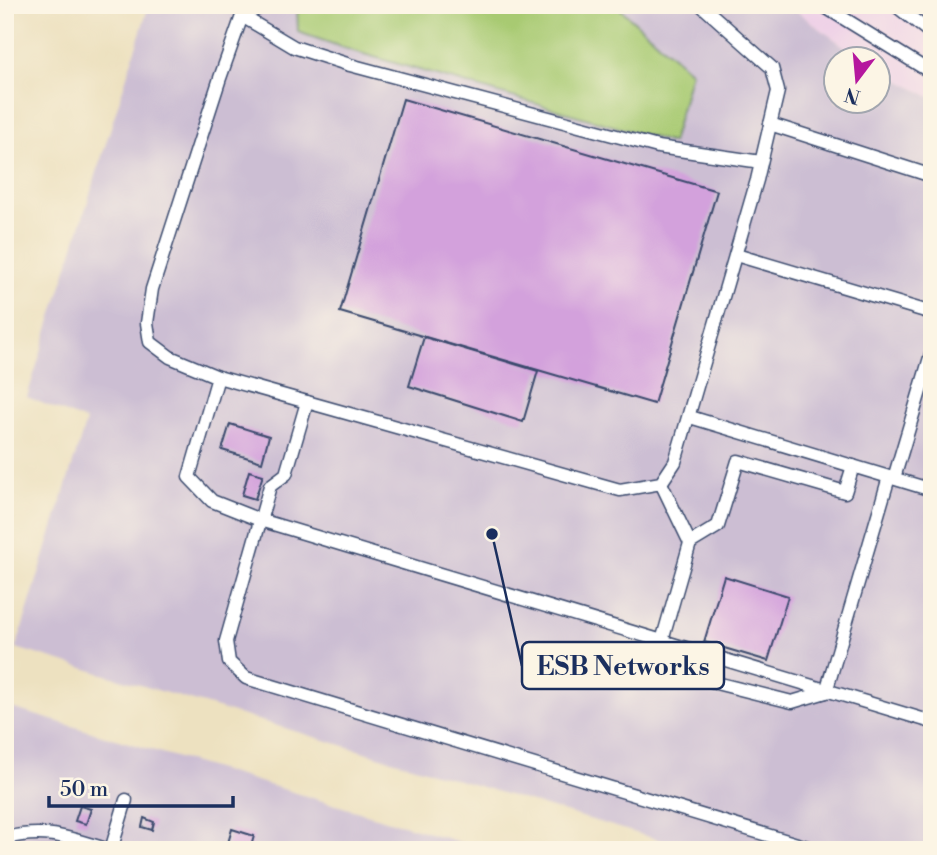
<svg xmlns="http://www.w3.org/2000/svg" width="937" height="855" font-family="'Libre Bodoni',serif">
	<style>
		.built { fill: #eed0e7 }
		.industrial { fill: #ccbed3 }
		.green { fill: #a8ca72; stroke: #627c68; stroke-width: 2 }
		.building { fill: #d3a1dc }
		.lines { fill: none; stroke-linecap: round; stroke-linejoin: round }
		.lane-casing { stroke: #3a4a6d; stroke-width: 15 }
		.lane { stroke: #fff; stroke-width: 12 }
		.leader { fill: none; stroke: #1b2f5e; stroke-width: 2.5 }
		.callout-dot { fill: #1b2f5e; stroke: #fcf5e5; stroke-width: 2.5 }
		.callout { fill: #fcf5e5; stroke: #1b2f5e; stroke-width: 2.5 }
		.callout-label { font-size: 26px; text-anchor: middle; font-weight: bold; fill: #1b2f5e }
	</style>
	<rect width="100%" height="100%" fill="#fcf5e5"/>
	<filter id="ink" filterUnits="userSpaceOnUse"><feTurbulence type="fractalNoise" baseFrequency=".0143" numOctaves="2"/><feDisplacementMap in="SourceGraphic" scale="14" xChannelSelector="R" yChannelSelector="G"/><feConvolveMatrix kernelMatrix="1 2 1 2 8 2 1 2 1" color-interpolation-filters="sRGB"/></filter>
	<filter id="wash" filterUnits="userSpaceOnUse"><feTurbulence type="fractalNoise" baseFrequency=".00686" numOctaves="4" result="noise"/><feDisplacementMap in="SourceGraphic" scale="28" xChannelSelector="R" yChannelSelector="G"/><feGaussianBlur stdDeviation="1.57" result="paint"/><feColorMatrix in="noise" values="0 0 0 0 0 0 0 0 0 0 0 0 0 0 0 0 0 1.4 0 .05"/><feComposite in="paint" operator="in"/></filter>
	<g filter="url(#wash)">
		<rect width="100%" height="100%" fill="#ede1c0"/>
		<!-- built -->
		<path class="built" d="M788,5H932V98L878,69V60L861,59Z"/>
		<!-- industrial -->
		<g class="industrial">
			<path d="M149,5H788L861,59L836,60V102H878V69L932,98V850H693L16,648L86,421L27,397Z"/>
			<path d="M5,706L486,850H5Z"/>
		</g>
		<!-- green -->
		<path class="green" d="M297,5H616L691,72L672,143L353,51L298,32Z"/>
		<g id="blocks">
			<!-- building -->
			<g class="building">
				<path d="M403,99L717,191L654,404L340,312Z"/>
				<path d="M424,337L538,371L523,422L409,386Z"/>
				<path d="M230,424L269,436L262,462L222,450Z"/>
				<path d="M249,471L263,475L255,499L242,495Z"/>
				<path d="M724,576L788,596L768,661L704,642Z"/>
				<path d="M80,806L91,809L86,824L75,821Z"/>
				<path d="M144,818L154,822L152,830L142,827Z"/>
				<path d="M232,829L254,836L250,850H226Z"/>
				<path d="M318,843L340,849V850H316Z"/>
			</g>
		</g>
	</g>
	<g filter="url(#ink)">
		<use href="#blocks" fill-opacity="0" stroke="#3a4a6d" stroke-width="2"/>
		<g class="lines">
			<!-- lane casing -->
			<g class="lane-casing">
				<g id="lane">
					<path d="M249,5L242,16L220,78L152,289L147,323L150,342L170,357L218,377L620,490L661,483L675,462L757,180L778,91L772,68L701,5"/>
					<path d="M822,5L932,73"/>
					<path d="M895,5L932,34"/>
					<path d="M242,16L294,47L350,65L658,147L761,162"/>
					<path d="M242,16L265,5"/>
					<path d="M770,124L932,176"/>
					<path d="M736,255L932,313"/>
					<path d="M218,377L189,477L212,501L260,520L932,722"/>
					<path d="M307,402L286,474L270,486L226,641L229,662L246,678L817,850"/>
					<path d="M690,417L932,490"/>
					<path d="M894,478L932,351"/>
					<path d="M661,483L690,543L662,641"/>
					<path d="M690,543L718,526L738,461L845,492L853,466"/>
					<path d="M665,644L693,669L716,683L792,702L826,692"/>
					<path d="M826,692L889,477"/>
					<path d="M5,838C47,828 69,838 109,850"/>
					<path d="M111,850L126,800"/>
				</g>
			</g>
			<!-- lane -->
			<use href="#lane" class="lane"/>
		</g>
	</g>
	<!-- callouts -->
	<path class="leader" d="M492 534L522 666"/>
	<circle class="callout-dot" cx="492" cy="534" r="7"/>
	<rect class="callout" x="522" y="642" width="202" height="47" rx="7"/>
	<g class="callout-label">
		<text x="623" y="675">ESB Networks</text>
	</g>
	<!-- margin -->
	<rect width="937" height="855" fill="none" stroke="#fcf5e5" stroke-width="28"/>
	<!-- north arrow -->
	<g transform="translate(857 80) rotate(196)"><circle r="33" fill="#fcf5e5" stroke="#a2a6af" stroke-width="2"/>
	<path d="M0-5L12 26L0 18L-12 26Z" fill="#b5179e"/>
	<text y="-10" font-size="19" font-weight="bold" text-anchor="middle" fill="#1b2f5e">N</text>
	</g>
	<!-- scale -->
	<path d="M49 796v10h184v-10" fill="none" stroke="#1b2f5e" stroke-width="3.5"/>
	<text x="60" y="796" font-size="21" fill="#1b2f5e" stroke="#fcf5e5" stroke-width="5" paint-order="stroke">50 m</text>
</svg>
